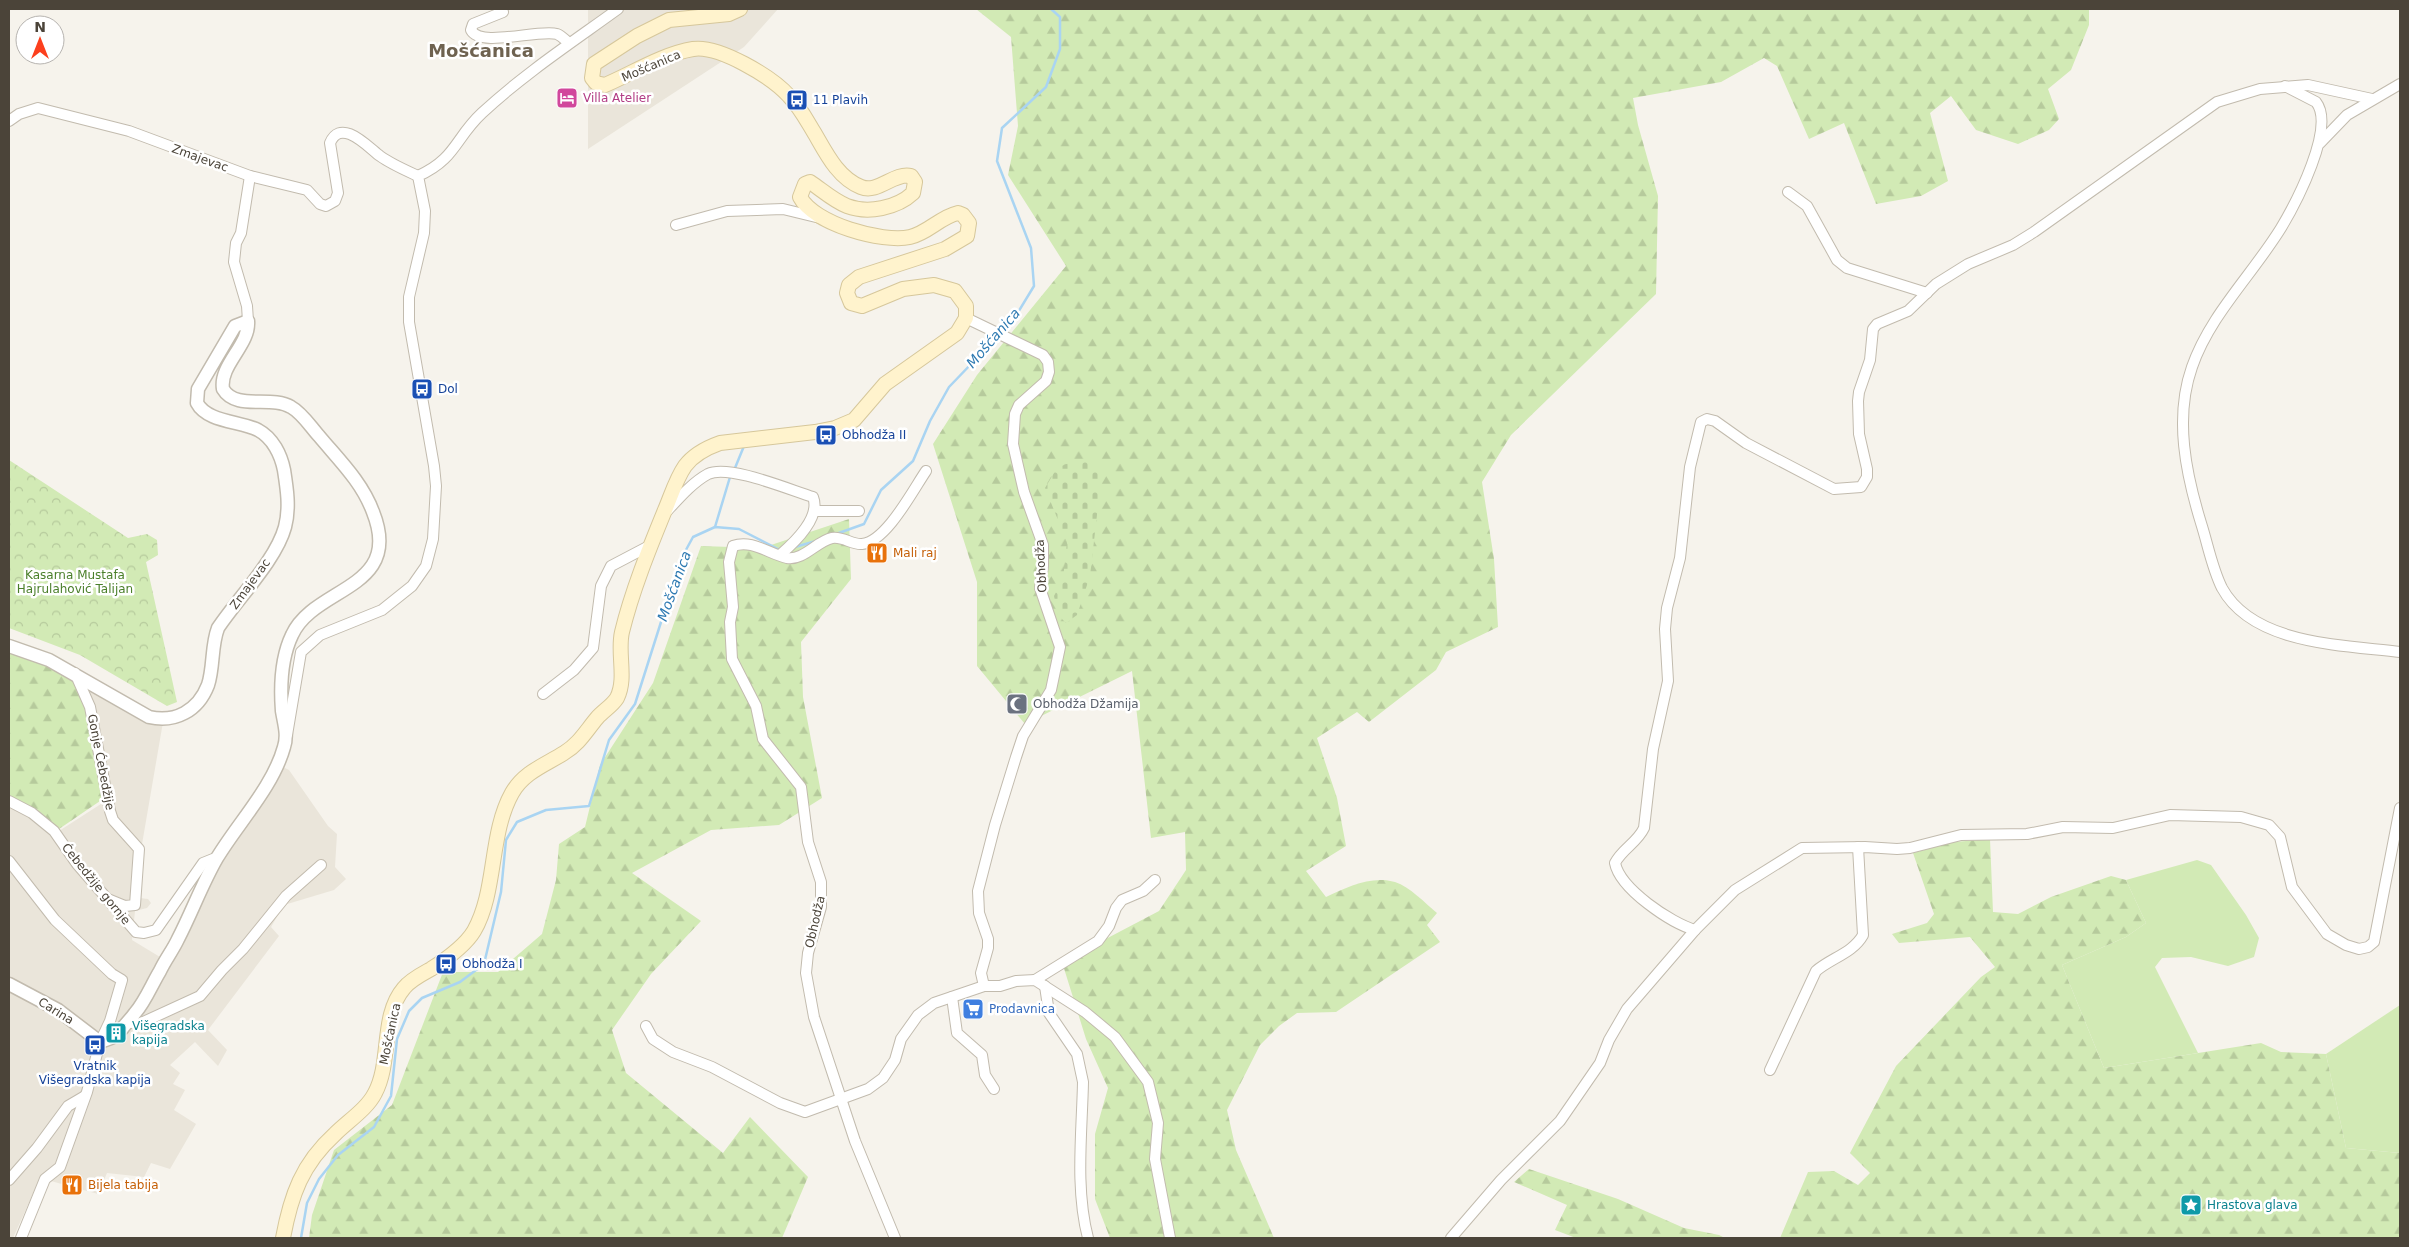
<svg xmlns="http://www.w3.org/2000/svg" width="2409" height="1247" font-family="'DejaVu Sans',sans-serif">
	<style>
		.residential { fill: #eae5da }
		.grass { fill: #d2eab5 }
		.forest { fill: url(#forest-firs) }
		.cemetery { fill: url(#cemetery-stones) }
		.park { fill: url(#park-crowns) }
		.lines { fill: none; stroke-linecap: round; stroke-linejoin: round }
		.stream { stroke: #a9d4f2; stroke-width: 2.5 }
		.minor-casing { stroke: #c2bbae; stroke-width: 12 }
		.tertiary-casing { stroke: #c2bbae; stroke-width: 15 }
		.secondary-casing { stroke: #d6c79b; stroke-width: 16 }
		.minor { stroke: #fff; stroke-width: 10 }
		.tertiary { stroke: #fff; stroke-width: 12 }
		.secondary { stroke: #fff3cd; stroke-width: 14 }
		.labels { text-anchor: middle; dominant-baseline: central; stroke-width: 5; stroke-linejoin: round; paint-order: stroke }
		.street-label { font-size: 12px; fill: #4b4439; stroke: #fff }
		.hotel-label { font-size: 12px; fill: #b23c85; stroke: #fff; text-anchor: start }
		.transit-label { font-size: 12px; fill: #164399; stroke: #fff; text-anchor: start }
		.food-label { font-size: 12px; fill: #c56008; stroke: #fff; text-anchor: start }
		.park-label { font-size: 12px; fill: #4a7f2a; stroke: #fff }
		.worship-label { font-size: 12px; fill: #5b616d; stroke: #fff; text-anchor: start }
		.shop-label { font-size: 12px; fill: #366cbe; stroke: #fff; text-anchor: start }
		.culture-label { font-size: 12px; fill: #0d838f; stroke: #fff; text-anchor: start }
		.water-label { font-size: 14px; font-style: italic; fill: #2e7ab2; stroke: #fff }
		.district-label { font-size: 18px; font-weight: bold; fill: #6e6250; stroke: #fff }
	</style>
	<defs>
		<pattern id="forest-firs" width="22" height="20" patternUnits="userSpaceOnUse" patternTransform="scale(1.25)"><rect width="22" height="20" fill="#d2eab5"/><path d="M5 1l3.5 6h-7zM16 11l3.5 6h-7z" fill="#b6ca9c"/></pattern>
		<pattern id="cemetery-stones" width="16" height="16" patternUnits="userSpaceOnUse" patternTransform="scale(1.25)"><rect width="16" height="16" fill="#d2eab5"/><path d="M2 7V4a2 2 0 0 1 4 0v3zM10 15v-3a2 2 0 0 1 4 0v3z" fill="#b6ca9c"/></pattern>
		<pattern id="park-crowns" width="20" height="18" patternUnits="userSpaceOnUse" patternTransform="scale(1.25)"><rect width="20" height="18" fill="#d2eab5"/><path d="M2 6a3 3 0 1 1 6 0M12 15a3 3 0 1 1 6 0" fill="none" stroke="#b6ca9c"/></pattern>
	</defs>
	<rect width="100%" height="100%" fill="#f6f3ec"/>
	<!-- residential -->
	<g class="residential">
		<path d="M588,9H778L744,47L588,149Z"/>
		<path d="M82,681L163,722L141,850L140,898L148,899L151,903L147,908L135,911L132,940L160,957L173,956L219,857L281,766L289,770L328,826L337,834L335,867L346,879L334,890L284,905L271,927L279,936L208,1030L227,1050L218,1066L195,1042L170,1065L180,1073L173,1084L185,1090L174,1110L196,1124L170,1169L151,1163L144,1177L107,1173L98,1194L40,1178L13,1238H9V802L59,831L104,802Z"/>
	</g>
	<!-- grass -->
	<g class="grass">
		<path d="M2197,860L2211,865L2246,915L2259,938L2254,957L2228,966L2191,957L2162,958L2155,967L2198,1053L2104,1068L2062,965L2126,937L2146,923L2126,880Z"/>
		<path d="M2400,1005V1153L2346,1148L2326,1054Z"/>
	</g>
	<!-- forest -->
	<g class="forest">
		<path d="M976,9H2089V25L2071,70L2048,89L2059,119L2049,130L2018,144L1976,130L1951,96L1930,113L1948,181L1921,196L1876,204L1844,123L1809,139L1777,66L1764,58L1721,82L1633,98L1638,125L1658,196L1656,294L1511,435L1482,482L1494,559L1498,627L1446,652L1436,670L1369,722L1357,712L1317,738L1337,798L1346,846L1306,871L1326,897C1347,887 1372,875 1395,882C1410,887 1425,903 1437,913L1427,925L1440,942L1336,1012L1297,1013L1279,1026L1260,1045L1227,1110L1236,1150L1274,1238H1110L1095,1199V1134L1108,1088L1086,1039L1062,962L1159,911L1186,870L1185,832L1151,838L1132,671L1025,724L977,666V582L933,444L977,375L1066,266L1008,175L1018,126L1011,37Z"/>
		<path d="M849,519L851,579L801,642L803,697L822,798L779,825L711,830L632,873L701,921L651,974L612,1030L626,1073L723,1153L750,1117L808,1177L782,1238H309L312,1215L334,1150L392,1105L443,972H498L542,934L556,880L559,844L585,827L600,765L653,683L701,546L762,548Z"/>
		<path d="M9,651L28,657L73,679L86,710L103,799L59,829L9,800Z"/>
		<path d="M1990,839L1993,912L2018,914L2051,897L2111,876L2126,880L2146,923L2126,937L2062,965L2104,1068L2261,1043L2281,1052L2326,1054L2346,1148L2400,1153V1238H1780L1808,1172L1834,1171L1858,1185L1870,1173L1850,1153L1896,1066L1981,977L1995,967L1970,937L1899,943L1892,934L1927,923L1934,914L1913,853L1954,842Z"/>
		<path d="M1529,1169L1618,1199L1684,1228L1719,1235L1725,1238H1576L1555,1230L1567,1205L1514,1182Z"/>
	</g>
	<!-- cemetery -->
	<path class="cemetery" d="M1076,460L1095,461L1102,471L1090,576L1077,615L1066,623L1058,615L1054,596L1063,579L1067,542L1045,488L1057,468Z"/>
	<!-- park -->
	<path class="park" d="M9,460L128,538L147,534L157,540L158,555L146,562L177,702L167,706L80,655L9,628Z"/>
	<g class="lines">
		<!-- stream -->
		<g class="stream">
			<path d="M1002,332L1014,319L1034,286L1031,248L997,161L1002,128L1046,87L1060,49V17L1051,9"/>
			<path d="M735,468L744,446"/>
			<path d="M715,527L730,477"/>
			<path d="M836,534L864,524L881,490L913,461L930,421L949,387L998,336"/>
			<path d="M795,547L816,541"/>
			<path d="M301,1238L307,1203L319,1179L338,1155L374,1127L391,1096L397,1039L409,1011L422,998L460,982L484,964L501,892L506,840L517,822L546,810L589,806L609,740L635,704L681,559L693,537L715,527L739,529L780,550"/>
		</g>
		<!-- minor casing -->
		<g class="minor-casing">
			<g id="minor">
				<path d="M503,12L473,24L471,30C480,48 538,29 557,34C562,36 565,40 569,43"/>
				<path d="M2285,86L2316,102C2336,127 2296,203 2281,228C2252,275 2210,315 2192,367C2174,418 2186,474 2201,523C2208,545 2212,568 2222,588C2253,645 2344,645 2400,652"/>
				<path d="M9,121L19,114L38,108L129,131L250,176L307,190L320,204L326,206L335,201L338,193L330,143C341,117 368,147 380,156C391,164 405,170 418,176"/>
				<path d="M2320,143L2347,115L2400,84"/>
				<path d="M1788,192L1807,206L1837,260L1847,268L1927,293"/>
				<path d="M676,225L727,211L783,209L820,218"/>
				<path d="M966,318L1043,355L1048,362L1049,372L1046,381L1019,405L1015,414L1013,444L1024,492L1043,545V566L1040,588L1060,647L1051,690L1023,736L1016,757L995,825L978,891L979,913L988,939V948L981,973L984,986"/>
				<path d="M248,321L247,306L234,262L236,243L241,233L250,176"/>
				<path d="M668,510C679,498 693,482 708,474C729,464 790,490 813,497C821,517 795,542 781,554"/>
				<path d="M814,511H859"/>
				<path d="M75,673L90,707L110,811L113,820L139,849L135,905L125,906L108,899"/>
				<path d="M543,694L574,670L593,648L601,586L611,566L651,545"/>
				<path d="M287,735L301,652L320,635L382,610L412,586L426,566L433,539L436,486L434,466L409,322V297L424,233L425,211L418,176C456,159 455,138 482,113C524,74 571,43 618,9"/>
				<path d="M9,801L32,813L54,831L77,864L136,932L144,933L156,930L203,863L218,857"/>
				<path d="M9,861L55,920L112,974L122,980L110,1021L100,1042L87,1092L60,1167L45,1179L21,1238"/>
				<path d="M1695,930C1671,923 1620,889 1615,863C1622,849 1637,843 1644,828L1653,749L1668,681L1665,629L1667,608L1680,558L1690,467L1701,422L1707,419L1715,421L1746,443L1834,489L1861,487L1867,477V469L1859,434L1858,401L1859,392L1870,360L1873,329L1877,324L1908,311L1936,284L1968,264L2013,245L2034,232L2217,102L2260,89L2308,85L2372,99"/>
				<path d="M1035,980L1098,941L1109,926L1116,908L1122,900L1143,891L1155,880"/>
				<path d="M1045,986L1049,1013L1077,1054L1083,1082C1082,1133 1075,1188 1088,1238"/>
				<path d="M952,997L957,1033L982,1055L985,1075L994,1089"/>
				<path d="M127,1022L139,1024L200,996L222,970L243,949L286,896L321,865"/>
				<path d="M646,1026L653,1039L673,1052L712,1067L780,1103L805,1112L868,1089L883,1078L895,1060L901,1039L918,1015L934,1003L984,986H1000L1016,981L1035,980L1085,1012L1115,1037L1148,1082L1158,1123L1155,1159L1170,1238"/>
				<path d="M1770,1070L1816,971C1831,958 1853,953 1863,935L1858,847"/>
				<path d="M9,1180L37,1148L68,1106L85,1096"/>
				<path d="M895,1238L855,1141L814,1017L806,973L808,953L821,907V882L808,842L801,787L763,739L756,706L732,659L730,622L733,607L729,562L733,546C752,539 769,554 787,558C803,561 817,541 832,538C843,536 852,545 862,544C886,542 913,490 926,471"/>
				<path d="M1451,1238L1501,1180L1560,1121L1600,1063L1609,1040L1627,1009L1695,930L1735,890L1802,848L1865,847L1897,849L1910,848L1961,835L2027,834L2063,827L2113,828L2170,815L2241,817L2269,825L2280,837L2292,887L2327,934L2346,945L2359,949L2368,947L2374,942L2400,808"/>
			</g>
		</g>
		<!-- tertiary casing -->
		<g class="tertiary-casing">
			<g id="tertiary">
				<path d="M9,646L49,660L149,717C175,723 198,711 208,685C214,667 211,646 218,628C238,598 276,560 285,527C290,508 287,489 284,470C281,455 273,438 258,430C240,421 207,422 197,403L198,389L235,326L248,321C250,345 219,365 223,389C236,411 271,395 291,407C302,413 310,426 319,436C339,460 362,482 373,512C404,590 314,586 292,635C281,658 280,685 282,711C284,723 288,735 284,747C273,787 238,823 217,858C202,884 192,912 178,939C173,950 165,960 160,971C152,984 145,1002 135,1013C131,1019 126,1023 122,1029"/>
				<path d="M9,984L58,1010L100,1042L111,1038"/>
			</g>
		</g>
		<!-- secondary casing -->
		<g class="secondary-casing">
			<path id="secondary" d="M283,1238C291,1195 302,1164 335,1134C348,1121 367,1109 375,1093C392,1061 380,1016 404,988C410,980 422,974 431,969C445,960 465,946 474,931C497,891 489,834 512,793C524,772 545,765 564,753C579,744 586,731 597,718C603,711 612,706 617,698C627,678 617,653 622,632C632,591 649,549 665,510C671,496 676,479 685,466C694,454 706,448 720,443L815,432L835,428L854,420L885,384L957,333L966,318V306L955,291L934,285L903,289L862,306L851,303L847,293L849,285L859,277L945,249L967,236L969,223L963,215L958,213C940,217 928,233 910,237C882,243 814,224 800,197L805,184L810,182C822,190 834,201 847,206C868,214 897,208 913,193L915,182L911,176C894,172 878,194 861,187C838,178 826,153 815,134C807,121 800,107 789,96C772,77 719,45 693,49C663,54 633,73 605,85L596,83L592,78L594,64L637,36L669,20L729,14L740,9"/>
		</g>
		<!-- minor -->
		<use href="#minor" class="minor"/>
		<!-- tertiary -->
		<use href="#tertiary" class="tertiary"/>
		<!-- secondary -->
		<use href="#secondary" class="secondary"/>
	</g>
	<!-- icons -->
	<defs>
		<g id="hotel-square" transform="scale(1.125)"><rect x="-9" y="-9" width="18" height="18" rx="4" fill="#d1479c" stroke="#fff"/><path d="M-6-4.5h1.5V1H6V5H4.5V3h-9V5H-6ZM-4 0a1.8 1.8 0 1 1 3.6 0ZM.5 0V-2.5h3Q6-2.5 6 0Z" fill="#fff"/></g>
		<g id="bus-square" transform="scale(1.125)"><rect x="-9" y="-9" width="18" height="18" rx="4" fill="#1a4fb4" stroke="#fff"/><path d="M-5-6H5V4H4V6H2V4H-2V6H-4V4H-5ZM-3.5-4V0h7V-4ZM-3.5 1.2v1.5H-2V1.2ZM2 1.2v1.5H3.5V1.2Z" fill="#fff"/></g>
		<g id="restaurant-square" transform="scale(1.125)"><rect x="-9" y="-9" width="18" height="18" rx="4" fill="#e8710a" stroke="#fff"/><path d="M-5-6h1v4h1v-4h1v4h1v-4h1v5L-1.5 .5V6h-2V.5L-5-1ZM5-6V6H3V1.5H1.5Q1.5-4 5-6Z" fill="#fff"/></g>
		<g id="mosque-square" transform="scale(1.125)"><rect x="-9" y="-9" width="18" height="18" rx="4" fill="#6b7280" stroke="#fff"/><path d="M3.5-4.9A6 6 0 1 0 3.5 4.9A5 5 0 1 1 3.5-4.9Z" fill="#fff"/></g>
		<g id="supermarket-square" transform="scale(1.125)"><rect x="-9" y="-9" width="18" height="18" rx="4" fill="#3f7fe0" stroke="#fff"/><path d="M-6-5.5h2.5l.6 2H6L4.5 2H-2.5L-4.4-4H-6ZM-1.5 3.2a1.3 1.3 0 1 0 .1 0ZM3 3.2a1.3 1.3 0 1 0 .1 0Z" fill="#fff"/></g>
		<g id="building-square" transform="scale(1.125)"><rect x="-9" y="-9" width="18" height="18" rx="4" fill="#0f9aa8" stroke="#fff"/><path d="M-4-6H4V6H1V3H-1V6H-4ZM-2.5-4.3h1.7v1.8h-1.7ZM.8-4.3h1.7v1.8H.8ZM-2.5-1h1.7V.8h-1.7ZM.8-1h1.7V.8H.8Z" fill="#fff"/></g>
		<g id="sight-square" transform="scale(1.125)"><rect x="-9" y="-9" width="18" height="18" rx="4" fill="#0f9aa8" stroke="#fff"/><path d="M0-6L1.8-2.2L6-1.7L2.9 1.2L3.7 5.4L0 3.3L-3.7 5.4L-2.9 1.2L-6-1.7L-1.8-2.2Z" fill="#fff"/></g>
	</defs>
	<g fill-rule="evenodd">
		<use href="#hotel-square" x="567" y="98"/>
		<use href="#bus-square" x="797" y="100"/>
		<use href="#bus-square" x="422" y="389"/>
		<use href="#bus-square" x="826" y="435"/>
		<use href="#restaurant-square" x="877" y="553"/>
		<use href="#mosque-square" x="1017" y="704"/>
		<use href="#bus-square" x="446" y="964"/>
		<use href="#supermarket-square" x="973" y="1009"/>
		<use href="#building-square" x="116" y="1033"/>
		<use href="#bus-square" x="95" y="1045"/>
		<use href="#restaurant-square" x="72" y="1185"/>
		<use href="#sight-square" x="2191" y="1205"/>
	</g>
	<g class="labels">
		<!-- street labels -->
		<g class="street-label">
			<text transform="translate(651 66) rotate(-23)">Mošćanica</text>
			<text transform="translate(200 158) rotate(20)">Zmajevac</text>
			<text transform="translate(1041 566) rotate(-93)">Obhodža</text>
			<text transform="translate(250 584) rotate(-54)">Zmajevac</text>
			<text transform="translate(101 762) rotate(79)">Gonje Ćebedžije</text>
			<text transform="translate(96 884) rotate(51)">Ćebedžije gornje</text>
			<text transform="translate(815 922) rotate(-77)">Obhodža</text>
			<text transform="translate(56 1011) rotate(32)">Carina</text>
			<text transform="translate(390 1034) rotate(-78)">Mošćanica</text>
		</g>
		<!-- hotel labels -->
		<g class="hotel-label">
			<text x="583" y="98">Villa Atelier</text>
		</g>
		<!-- transit labels -->
		<g class="transit-label">
			<text x="813" y="100">11 Plavih</text>
			<text x="438" y="389">Dol</text>
			<text x="842" y="435">Obhodža II</text>
			<text x="462" y="964">Obhodža I</text>
			<text x="95" y="1066" text-anchor="middle">Vratnik<tspan x="95" dy="14">Višegradska kapija</tspan></text>
		</g>
		<!-- food labels -->
		<g class="food-label">
			<text x="893" y="553">Mali raj</text>
			<text x="88" y="1185">Bijela tabija</text>
		</g>
		<!-- park labels -->
		<g class="park-label">
			<text x="75" y="575">Kasarna Mustafa<tspan x="75" dy="14">Hajrulahović Talijan</tspan></text>
		</g>
		<!-- worship labels -->
		<g class="worship-label">
			<text x="1033" y="704">Obhodža Džamija</text>
		</g>
		<!-- shop labels -->
		<g class="shop-label">
			<text x="989" y="1009">Prodavnica</text>
		</g>
		<!-- culture labels -->
		<g class="culture-label">
			<text x="132" y="1026">Višegradska<tspan x="132" dy="14">kapija</tspan></text>
			<text x="2207" y="1205">Hrastova glava</text>
		</g>
		<!-- water labels -->
		<g class="water-label">
			<text transform="translate(993 338) rotate(-49)">Mošćanica</text>
			<text transform="translate(674 586) rotate(-70)">Mošćanica</text>
		</g>
		<!-- district labels -->
		<g class="district-label">
			<text x="481" y="50">Mošćanica</text>
		</g>
	</g>
	<!-- border -->
	<rect width="2409" height="1247" fill="none" stroke="#4b4439" stroke-width="20"/>
	<!-- north arrow -->
	<g transform="translate(40 40)"><circle r="24" fill="#ffffff" stroke="#b7b4b0"/>
	<path d="M0-4L9 19L0 12L-9 19Z" fill="#fc3f1d"/>
	<text y="-8" font-size="14" font-weight="bold" text-anchor="middle" fill="#4b4439">N</text>
	</g>
</svg>
